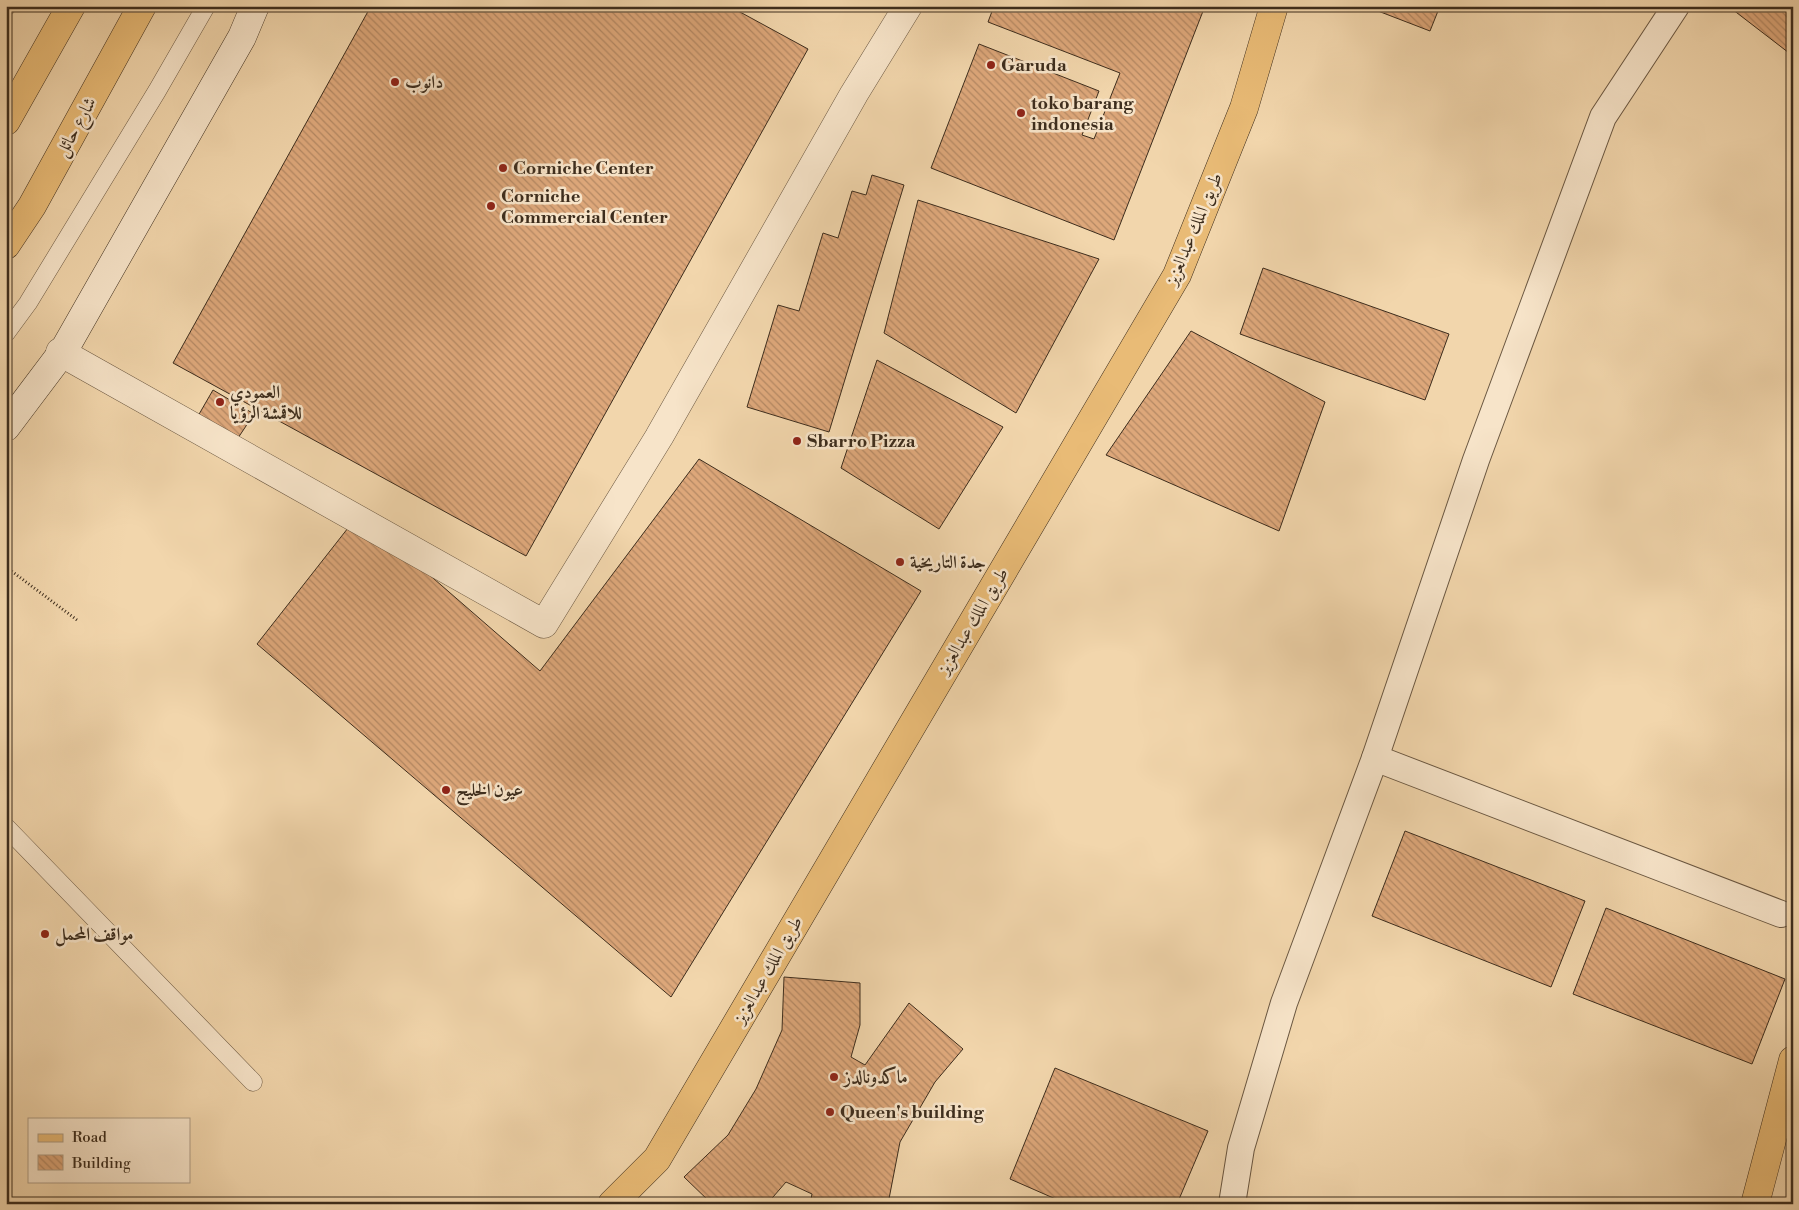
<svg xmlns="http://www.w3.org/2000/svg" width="1799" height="1210" font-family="'Libre Bodoni',Amiri,serif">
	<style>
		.building { fill: url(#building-back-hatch); stroke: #3d2d1d }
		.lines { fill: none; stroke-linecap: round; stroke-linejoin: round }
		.service-casing { stroke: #6a5741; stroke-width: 19 }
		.pedestrian-casing { stroke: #6a5741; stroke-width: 28 }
		.minor-casing { stroke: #6a5741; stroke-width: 29 }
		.secondary-casing { stroke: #3d2d1d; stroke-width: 29 }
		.primary-casing { stroke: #3d2d1d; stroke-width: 29 }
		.path { stroke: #3d2d1d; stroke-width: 3; stroke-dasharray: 1 2.5; stroke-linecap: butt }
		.service { stroke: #f7e4c9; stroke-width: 18 }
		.pedestrian { stroke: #f7e4c9; stroke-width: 26 }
		.minor { stroke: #f7e4c9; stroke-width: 28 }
		.secondary { stroke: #f7e4c9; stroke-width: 28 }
		.primary { stroke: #e9bb76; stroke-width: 28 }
		.poi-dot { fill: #8f2418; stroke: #f7e4c9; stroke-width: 2 }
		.labels { text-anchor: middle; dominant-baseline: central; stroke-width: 5; stroke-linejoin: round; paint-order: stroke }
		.poi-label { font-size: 18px; font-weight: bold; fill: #3d2d1d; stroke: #f7e4c9; text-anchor: start }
		.street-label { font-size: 18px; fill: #3d2d1d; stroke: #f7e4c9 }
	</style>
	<defs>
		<pattern id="building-back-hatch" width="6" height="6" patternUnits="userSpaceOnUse" patternTransform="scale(1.25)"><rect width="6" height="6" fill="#dda77a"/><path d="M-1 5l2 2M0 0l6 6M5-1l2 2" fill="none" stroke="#b48863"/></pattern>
	</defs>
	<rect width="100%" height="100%" fill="#f2d6ac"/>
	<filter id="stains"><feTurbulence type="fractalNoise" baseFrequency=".004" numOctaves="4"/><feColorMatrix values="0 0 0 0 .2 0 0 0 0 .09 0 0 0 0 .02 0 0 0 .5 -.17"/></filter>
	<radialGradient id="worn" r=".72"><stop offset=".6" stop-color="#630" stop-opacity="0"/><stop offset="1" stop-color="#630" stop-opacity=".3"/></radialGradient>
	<!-- building -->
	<g class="building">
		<path d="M371,6H729L808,49L526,556L173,363Z"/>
		<path d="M994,6H1205L1114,240L931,168L979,44L1099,91L1082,135L1094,139L1120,73L988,22Z"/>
		<path d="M1365,6H1440L1430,31Z"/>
		<path d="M1728,6H1793V56Z"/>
		<path d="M872,175L904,185L829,432L747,407L778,305L799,311L823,233L838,238L852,191L866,195Z"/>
		<path d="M918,200L1099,259L1016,413L884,333Z"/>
		<path d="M1263,268L1449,334L1425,400L1240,334Z"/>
		<path d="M1191,331L1325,402L1279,531L1106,455Z"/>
		<path d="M877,360L1003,427L939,529L841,468Z"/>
		<path d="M213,390L254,414L238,438L198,416Z"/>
		<path d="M699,459L921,591L671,997L257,644L348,528L388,539L540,671Z"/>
		<path d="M1405,831L1585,901L1551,987L1372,916Z"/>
		<path d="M1606,908L1785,979L1752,1064L1573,994Z"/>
		<path d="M784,977L860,983V1025L851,1057L865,1065L909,1003L963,1049L935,1082L900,1142L888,1204H810L812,1194L786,1182L767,1204H712L684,1177L728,1135L756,1089L782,1030Z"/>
		<path d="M1055,1068L1208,1131L1177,1204H1067L1010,1179Z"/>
	</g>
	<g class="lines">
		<!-- service casing -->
		<g class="service-casing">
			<g id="service">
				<path d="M6,7L7,6"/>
				<path d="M6,333L28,303L157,91L206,6"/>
				<path d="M6,827L253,1082"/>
			</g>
		</g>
		<!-- pedestrian casing -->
		<g class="pedestrian-casing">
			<g id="pedestrian">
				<path d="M1375,758L1781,914"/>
				<path d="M1232,1204L1241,1148L1284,1003L1375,758L1476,460L1603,117L1676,6"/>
			</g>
		</g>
		<!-- minor casing -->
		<g class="minor-casing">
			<path id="minor" d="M60,352L544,624L659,437L854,94L908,6"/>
		</g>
		<!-- secondary casing -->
		<g class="secondary-casing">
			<path id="secondary" d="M6,427L64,350L242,37L255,6"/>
		</g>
		<!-- primary casing -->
		<g class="primary-casing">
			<g id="primary">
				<path d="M6,121L71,6"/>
				<path d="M6,245L32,206L142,6"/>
				<path d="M612,1204L657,1159L1177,275L1244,108L1274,6"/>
				<path d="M1755,1204L1793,1060"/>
			</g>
		</g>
		<!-- path -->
		<path class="path" d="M6,567L77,620"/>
		<!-- service -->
		<use href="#service" class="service"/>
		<!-- pedestrian -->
		<use href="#pedestrian" class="pedestrian"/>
		<!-- minor -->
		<use href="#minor" class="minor"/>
		<!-- secondary -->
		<use href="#secondary" class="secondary"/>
		<!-- primary -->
		<use href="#primary" class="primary"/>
	</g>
	<!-- markers -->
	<g class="poi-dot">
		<circle cx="991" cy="65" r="5"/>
		<circle cx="395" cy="82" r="5"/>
		<circle cx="1021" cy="113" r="5"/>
		<circle cx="503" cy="168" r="5"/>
		<circle cx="491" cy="206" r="5"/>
		<circle cx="220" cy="402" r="5"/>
		<circle cx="797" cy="441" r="5"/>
		<circle cx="900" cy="562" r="5"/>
		<circle cx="446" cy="790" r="5"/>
		<circle cx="45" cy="934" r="5"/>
		<circle cx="834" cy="1077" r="5"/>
		<circle cx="830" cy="1112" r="5"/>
	</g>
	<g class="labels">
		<!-- poi labels -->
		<g class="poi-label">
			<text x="1001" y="65">Garuda</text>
			<text x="405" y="82">دانوب</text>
			<text x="1031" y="103">toko barang<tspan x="1031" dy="21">indonesia</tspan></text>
			<text x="513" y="168">Corniche Center</text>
			<text x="501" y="196">Corniche<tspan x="501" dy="21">Commercial Center</tspan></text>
			<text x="230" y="392">العمودي<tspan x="230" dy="21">للاقمشة الرؤيا</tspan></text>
			<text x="807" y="441">Sbarro Pizza</text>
			<text x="910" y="562">جدة التاريخية</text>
			<text x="456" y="790">عيون الخليج</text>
			<text x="55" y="934">مواقف المحمل</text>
			<text x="844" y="1077">ماكدونالدز</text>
			<text x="840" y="1112">Queen's building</text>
		</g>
		<!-- street labels -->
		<g class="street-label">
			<text transform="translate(76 127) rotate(-61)">شارع حائل</text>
			<text transform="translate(1194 229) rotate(-67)">طريق الملك عبدالعزيز</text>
			<text transform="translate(973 621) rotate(-59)">طريق الملك عبدالعزيز</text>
			<text transform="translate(768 970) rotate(-60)">طريق الملك عبدالعزيز</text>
		</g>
	</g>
	<!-- margin -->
	<rect width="1799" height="1210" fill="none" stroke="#f2d6ac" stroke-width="25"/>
	<rect x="8" y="8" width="1784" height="1195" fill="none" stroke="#3d2d1d" stroke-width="2.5"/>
	<rect x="12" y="12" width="1774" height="1185" fill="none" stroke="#3d2d1d"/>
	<!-- legend -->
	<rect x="28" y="1118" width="162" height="65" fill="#f7e4c9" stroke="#ad9b84"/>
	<rect x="38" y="1134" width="25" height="8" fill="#e9bb76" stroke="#ad9b84"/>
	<text x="72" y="1142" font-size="15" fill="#3d2d1d">Road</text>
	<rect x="38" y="1155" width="25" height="15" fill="url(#building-back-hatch)" stroke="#ad9b84"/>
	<text x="72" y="1168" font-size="15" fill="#3d2d1d">Building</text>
	<rect width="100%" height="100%" filter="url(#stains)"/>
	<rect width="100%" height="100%" fill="url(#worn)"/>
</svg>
